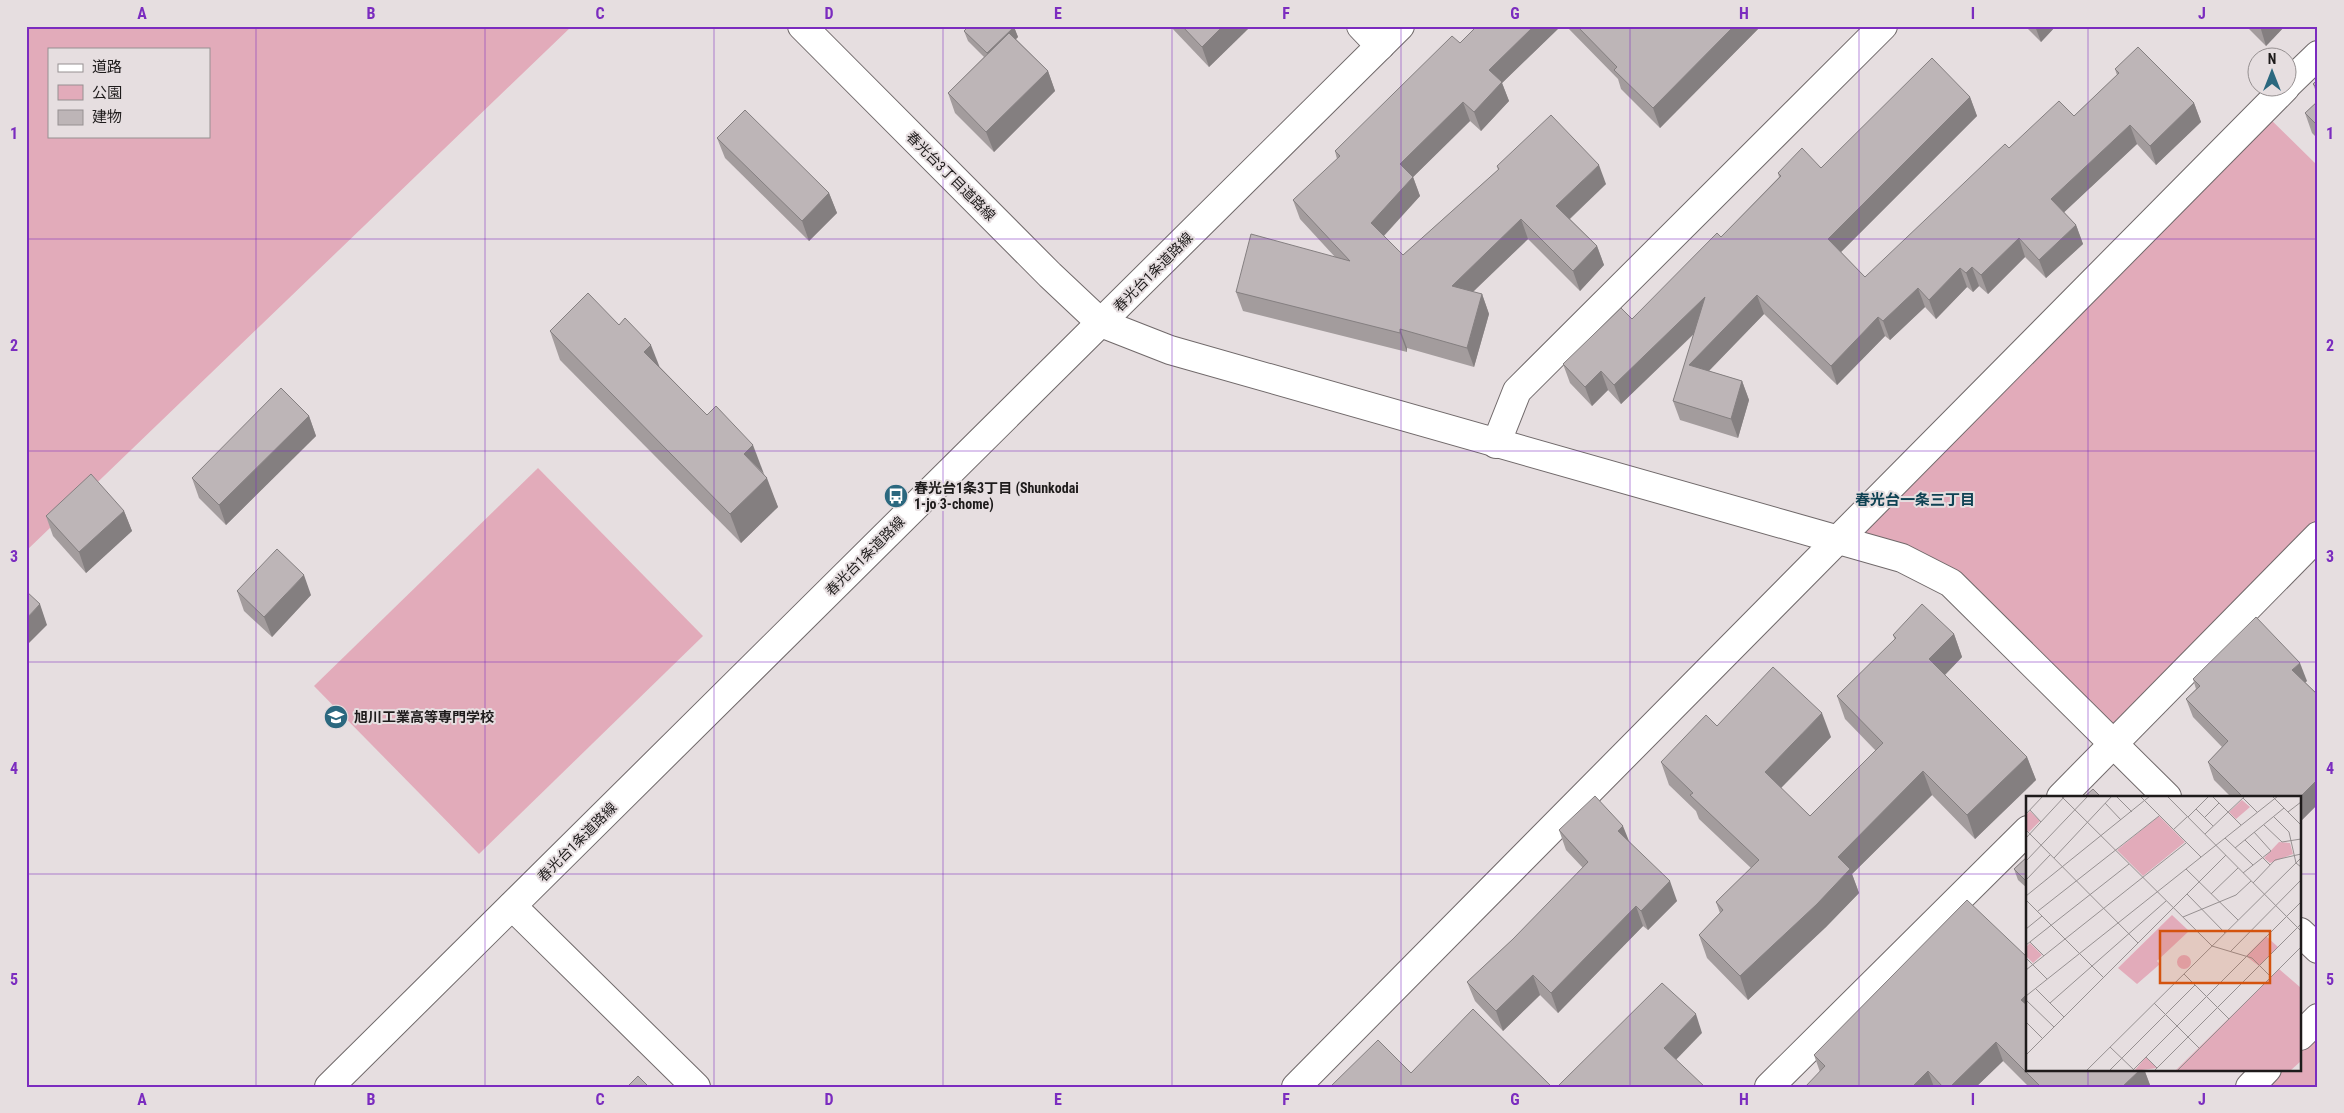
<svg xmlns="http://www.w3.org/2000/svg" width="2344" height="1113" font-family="'Roboto Condensed','Noto Sans JP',sans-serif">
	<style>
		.green { fill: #e2abba; fill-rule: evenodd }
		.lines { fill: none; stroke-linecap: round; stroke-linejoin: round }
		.minor-casing { stroke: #70696a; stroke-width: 30 }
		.minor { stroke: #fff; stroke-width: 28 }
		.wall { fill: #a39c9d }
		.shaded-wall { fill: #847f80 }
		.building { fill: #bdb5b7; stroke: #847f80 }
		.grid { fill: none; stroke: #7b2cbf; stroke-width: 1; stroke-opacity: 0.55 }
		.labels { text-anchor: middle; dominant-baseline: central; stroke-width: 4; stroke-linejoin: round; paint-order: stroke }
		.street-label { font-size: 14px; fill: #1e1b1b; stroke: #e6dee0 }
		.poi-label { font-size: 14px; font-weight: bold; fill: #1e1b1b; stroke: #e6dee0; text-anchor: start }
		.neighbourhood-label { font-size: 15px; font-weight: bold; fill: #0e4253; stroke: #e6dee0 }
		.inset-road { fill: none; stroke: #969091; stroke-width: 1 }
		.view { fill: #d4530e; fill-opacity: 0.15; stroke: #d4530e; stroke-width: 2.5 }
		.inset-edge { fill: none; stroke: #1e1b1b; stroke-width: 2.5 }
		.neatline { fill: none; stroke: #7b2cbf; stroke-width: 2 }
		.grid-label { font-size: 16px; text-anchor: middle; font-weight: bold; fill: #7b2cbf }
	</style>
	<rect width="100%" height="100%" fill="#e6dee0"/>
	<!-- green -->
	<g class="green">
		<path d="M26,26H572L26,551ZM49,49H209V136H49Z"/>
		<path d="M2262,111L2318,166V536L2114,744L1951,583L1838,541Z"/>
		<path d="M538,468L703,636L479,854L314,686Z"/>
		<path d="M2318,1019V1087H2248L2266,1069H2300V1036Z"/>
	</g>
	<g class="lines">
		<!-- minor casing -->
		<g class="minor-casing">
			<g id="minor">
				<path d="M802,26L1050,275L1101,323L1170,350L1902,558L1951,583L2167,797"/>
				<path d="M1361,26L1380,46"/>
				<path d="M2286,86L2318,55"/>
				<path d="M1496,444L1517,391L1883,26"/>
				<path d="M2061,797L2318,536"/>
				<path d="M512,906L696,1087"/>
				<path d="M2300,932L2318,949"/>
				<path d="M2300,1036L2318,1018"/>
				<path d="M329,1087L1400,26"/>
				<path d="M1296,1087L2285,88"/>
				<path d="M1769,1087L2028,830"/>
				<path d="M2250,1087L2267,1069"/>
			</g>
		</g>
		<!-- minor -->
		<use href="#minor" class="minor"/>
	</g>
	<!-- wall -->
	<g class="wall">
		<path d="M1170,26H1251L1209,67Z"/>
		<path d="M1477,26H1561L1502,83L1509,101L1481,131L1470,121L1413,177L1420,196L1384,236L1403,255L1498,170L1497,166L1606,184L1570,219L1597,246L1604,265L1580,291L1528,239L1473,292L1482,294L1489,314L1474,367L1407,348V352L1243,311L1236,292L1335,257L1300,219L1293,200L1337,159L1335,151L1460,43Z"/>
		<path d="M1566,26H1761L1660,128L1621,89L1618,79Z"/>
		<path d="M2025,26H2056L2041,42Z"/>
		<path d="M2246,26H2285L2266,46Z"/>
		<path d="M1014,27L1018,37L1016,39L1048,71L1055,91L994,152L955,113L948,93L984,57L968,41L964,31Z"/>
		<path d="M2115,69L2194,103L2201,122L2156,165L2137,144L2064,212L2076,225L2083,244L2046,278L2025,257L1988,294L1979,286L1973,292L1967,287L1936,319L1925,307L1890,340L1885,336L1837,385L1764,314L1709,371L1742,381L1749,400L1738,438L1680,420L1673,401L1694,334L1621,404L1608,390L1592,406L1570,383L1563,364L1632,319L1721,237L1779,177L1778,173L1821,168L1970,97L1977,116L1841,252L1865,277L2009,148L2074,116L2117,75Z"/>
		<path d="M2318,79V97L2313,84Z"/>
		<path d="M2318,101V139L2312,133L2305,113Z"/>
		<path d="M717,138L829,193L837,213L809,241L725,158Z"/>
		<path d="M550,331L660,367L764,474L778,507L741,543L560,360Z"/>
		<path d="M309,416L316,436L226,525L199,498L192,478Z"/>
		<path d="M124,511L132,531L86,573L53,536L46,516Z"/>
		<path d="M237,591L311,595L272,637L244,611Z"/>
		<path d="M1954,634L1962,657L1945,675L2027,757L2036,780L1975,839L1932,795L1852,874L1859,893L1826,927L1748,1000L1707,958L1699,935L1720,913L1716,902L1751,868L1699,819L1696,811L1669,785L1661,762L1717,726L1831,737L1781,788L1810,816L1876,751L1845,719L1837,696L1895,640L1893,635Z"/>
		<path d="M2193,679L2307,681L2305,682L2318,695V804L2300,822V797H2231L2214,780L2208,762L2222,747L2193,717L2186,699L2196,689Z"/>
		<path d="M1559,830L1629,841L1677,901L1648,930L1643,926L1558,1013L1540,995L1503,1031L1475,1001L1467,982L1513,939L1583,868L1566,850Z"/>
		<path d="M2028,856V889L2018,880L2014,869Z"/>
		<path d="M1967,900L2028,1069H2144L2150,1085L2149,1087H2029L2003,1061L1976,1087H1805L1820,1072L1814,1055Z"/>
	</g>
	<!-- shaded-wall -->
	<g class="shaded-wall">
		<path d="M1223,26H1251L1209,67L1202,47Z"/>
		<path d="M1534,26H1561L1502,83L1509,101L1481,131L1474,112L1489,70Z"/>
		<path d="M1734,26H1761L1660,128L1653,108Z"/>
		<path d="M2035,26H2056L2041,42Z"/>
		<path d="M2260,26H2285L2266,46Z"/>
		<path d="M1014,27L1018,37L991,64L987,53Z"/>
		<path d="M1048,71L1055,91L994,152L986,132Z"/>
		<path d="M1970,97L1977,116L1835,258L1828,239Z"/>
		<path d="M1463,102L1470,121L1407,183L1400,164Z"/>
		<path d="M2194,103L2201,122L2156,165L2150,146Z"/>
		<path d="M2130,125L2137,144L2058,218L2051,199Z"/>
		<path d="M1599,165L1606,184L1563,225L1556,206Z"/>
		<path d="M1413,177L1420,196L1378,242L1371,223Z"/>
		<path d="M829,193L837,213L809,241L802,221Z"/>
		<path d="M1521,219L1528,239L1459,305L1452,286Z"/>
		<path d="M2076,225L2083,244L2046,278L2039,260Z"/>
		<path d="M2019,238L2025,257L1988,294L1981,275Z"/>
		<path d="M1597,246L1604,265L1580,291L1573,271Z"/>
		<path d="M1972,267L1979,286L1973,292L1966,273Z"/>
		<path d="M1960,268L1967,287L1936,319L1929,300Z"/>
		<path d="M1918,288L1925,307L1890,340L1883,321Z"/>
		<path d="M1482,294L1489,314L1474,367L1467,348Z"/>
		<path d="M1757,295L1764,314L1696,384L1689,365Z"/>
		<path d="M1705,297L1712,316L1621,404L1614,385Z"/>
		<path d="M1878,317L1885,336L1837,385L1831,366Z"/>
		<path d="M1400,329L1407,348V352L1400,333Z"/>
		<path d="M651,345L662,373L644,352Z"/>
		<path d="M1601,371L1608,390L1592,406L1585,387Z"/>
		<path d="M1742,381L1749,400L1738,438L1731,419Z"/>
		<path d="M309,416L316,436L226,525L219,505Z"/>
		<path d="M753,445L764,474L744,454Z"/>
		<path d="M767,478L778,507L741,543L730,514Z"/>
		<path d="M124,511L132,531L86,573L79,552Z"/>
		<path d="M304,575L311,595L272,637L264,617Z"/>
		<path d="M40,604L47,625L26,646V619Z"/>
		<path d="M1954,634L1962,657L1937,683L1929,659Z"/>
		<path d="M2300,663L2307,681L2299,688L2292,670Z"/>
		<path d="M1822,713L1831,737L1773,796L1765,772Z"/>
		<path d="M2027,757L2036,780L1975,839L1967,815Z"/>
		<path d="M1923,771L1932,795L1852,874L1859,893L1826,927L1748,1000L1740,976L1838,857Z"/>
		<path d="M2316,781L2318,786V804L2300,822V797Z"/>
		<path d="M1623,826L1631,846L1618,831Z"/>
		<path d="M1670,881L1677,901L1648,930L1641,911Z"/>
		<path d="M1636,906L1643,926L1558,1013L1551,993Z"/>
		<path d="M1533,975L1540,995L1503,1031L1496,1011Z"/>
		<path d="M2028,993V1017L2021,1000Z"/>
		<path d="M1696,1014L1702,1033L1670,1066L1664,1048Z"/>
		<path d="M1996,1042L2003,1061L1976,1087H1950Z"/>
		<path d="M2141,1069H2144L2150,1085L2149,1087H2122Z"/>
		<path d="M1928,1071L1934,1087H1912Z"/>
	</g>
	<!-- building -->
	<g class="building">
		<path d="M969,26H1014V27L987,53L964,31Z"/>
		<path d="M1182,26H1223L1202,47Z"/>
		<path d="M1477,26H1534L1489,70L1502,82L1474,112L1463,102L1400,164L1413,177L1371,223L1403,255L1499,169L1497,166L1551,115L1599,165L1556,206L1597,246L1573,271L1521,219L1452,286L1482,294L1467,348L1400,329V333L1236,292L1251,234L1350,261L1293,200L1340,156L1335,151L1452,36L1460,43Z"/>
		<path d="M1577,26H1734L1653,108L1614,70L1617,67Z"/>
		<path d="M1009,33L1048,71L986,132L948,93Z"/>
		<path d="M2138,47L2194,103L2150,146L2130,125L2051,199L2076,225L2039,260L2019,238L1981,275L1972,267L1966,273L1960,268L1929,300L1918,288L1883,321L1878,317L1831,366L1757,295L1689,365L1742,381L1731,419L1673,401L1705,297L1614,385L1601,371L1585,387L1563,364L1621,308L1632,319L1717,233L1721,237L1781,176L1778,173L1802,148L1821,168L1932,58L1970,97L1828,239L1865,277L2005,144L2009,148L2059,101L2074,116L2119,73L2115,69Z"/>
		<path d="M2318,79V89L2313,84Z"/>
		<path d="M2318,101V126L2305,113Z"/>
		<path d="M745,110L829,193L802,221L717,138Z"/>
		<path d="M588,293L619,325L625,318L651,345L644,352L707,415L716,406L753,445L744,454L767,478L730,514L550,331Z"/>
		<path d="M281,388L309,416L219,505L192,478Z"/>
		<path d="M91,474L124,511L79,552L46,516Z"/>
		<path d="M277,549L304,575L264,617L237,591Z"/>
		<path d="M26,591L40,604L26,619Z"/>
		<path d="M1922,604L1954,634L1929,659L2027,757L1967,815L1923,771L1838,857L1850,869L1817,904L1740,976L1699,935L1723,910L1716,902L1759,860L1690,795L1693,793L1661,762L1706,715L1717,726L1773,667L1822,713L1765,772L1810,816L1883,743L1837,696L1896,638L1893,635Z"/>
		<path d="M2256,617L2300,663L2292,670L2318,695V783L2316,781L2300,797H2243L2208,762L2228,741L2186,699L2200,686L2193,679Z"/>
		<path d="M2093,789L2101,797H2084Z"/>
		<path d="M1595,796L1623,826L1618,831L1670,881L1641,911L1636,906L1551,993L1533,975L1496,1011L1467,982L1513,939L1588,862L1559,830Z"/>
		<path d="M2028,856V883L2014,869Z"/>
		<path d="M1967,900L2028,958V993L2021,1000L2028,1006V1069H2141L2122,1087H2041L1996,1042L1950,1087H1943L1928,1071L1912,1087H1805L1825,1066L1814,1055Z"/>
		<path d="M1662,983L1696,1014L1664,1048L1705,1087H1557Z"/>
		<path d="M1473,1009L1552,1087H1330L1378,1040L1411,1073Z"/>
		<path d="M638,1076L649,1087H627Z"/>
	</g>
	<!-- grid -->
	<path class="grid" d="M256,26V1087M485,26V1087M714,26V1087M943,26V1087M1172,26V1087M1401,26V1087M1630,26V1087M1859,26V1087M2088,26V797M26,239H2318M26,451H2318M26,662H2318M26,874H2028M2300,874H2318M2088,1069V1087"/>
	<!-- icons -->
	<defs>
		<g id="bus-disc" transform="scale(1.25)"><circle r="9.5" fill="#2b687f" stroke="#e6dee0"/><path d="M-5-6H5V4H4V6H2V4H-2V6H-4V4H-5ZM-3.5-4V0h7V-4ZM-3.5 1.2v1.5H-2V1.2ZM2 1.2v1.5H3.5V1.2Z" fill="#fff"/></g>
		<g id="school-disc" transform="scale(1.25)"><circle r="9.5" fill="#2b687f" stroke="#e6dee0"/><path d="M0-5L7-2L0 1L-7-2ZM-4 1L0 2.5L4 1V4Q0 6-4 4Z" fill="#fff"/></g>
	</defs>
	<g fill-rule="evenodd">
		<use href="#bus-disc" x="896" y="496"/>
		<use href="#school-disc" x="336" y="717"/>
	</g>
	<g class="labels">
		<!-- street labels -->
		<g class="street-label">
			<text transform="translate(951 176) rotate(45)">春光台3丁目道路線</text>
			<text transform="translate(1153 272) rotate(-45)">春光台1条道路線</text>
			<text transform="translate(865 556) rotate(-45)">春光台1条道路線</text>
			<text transform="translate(577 842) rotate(-45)">春光台1条道路線</text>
		</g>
		<!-- poi labels -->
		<g class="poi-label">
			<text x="914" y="488">春光台1条3丁目 (Shunkodai<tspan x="914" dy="16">1-jo 3-chome)</tspan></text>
			<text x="354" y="717">旭川工業高等専門学校</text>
		</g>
		<!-- neighbourhood labels -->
		<g class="neighbourhood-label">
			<text x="1915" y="500">春光台一条三丁目</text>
		</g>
	</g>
	<!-- overview -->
	<g transform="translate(2026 796)">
		<rect width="275" height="275" fill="#e6dee0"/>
		<path d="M216,4L224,11L210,23L203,16ZM4,15L14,25L3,36L0,33V19ZM133,20L159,46L117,80L91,54ZM253,46L264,47L267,58L244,67L238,62ZM146,119L163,135L131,165L134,168L111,188L92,172ZM240,140L252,151L233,170L220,160ZM4,147L16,159L7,167L0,160V151ZM151 166a7 7 0 1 1 14 0a7 7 0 1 1-14 0ZM253,173L275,192V265L264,275H149ZM120,261L131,272L108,275Z" fill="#e2abba"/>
		<path class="inset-road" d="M35,0L186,150L226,162L245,181M90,0L106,16M114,0L175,61M141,0L275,135M186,0L215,29M246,0L275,29M217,2L231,16M79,7L95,24M170,13L187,30M4,14L15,26M262,16L275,6M0,18L17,0M162,21L183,0M179,21L193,7M248,21L263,36L270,67L275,71M238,29L256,46L275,43M0,34L112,147M147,34L161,21M179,38L219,0M0,42L39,0M199,42L227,69M219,44L244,69M209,52L258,12M28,62L86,0M0,65L62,0M160,73L212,124M217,77L245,55L228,36M0,84L24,59M227,87L249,64L275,58M161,98L199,137M185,98L212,72M0,100L124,0M0,104L77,181M12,115L133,20M157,121L210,99L225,85M0,133L16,120M4,146L18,160M0,149L103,68M204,156L275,84M0,162L21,183M0,174L160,47M158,178L203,223M9,192L38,221M0,200L252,0M0,204L28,231M24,207L140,105M128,207L173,252M0,226L16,242M84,251L108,274M0,259L200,59M120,261L131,272M60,275L275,62M83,275L169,189M106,275L275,106M128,275L275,128M151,275L275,151"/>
		<path class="view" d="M134,135H244V187H134Z"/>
		<rect width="275" height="275" class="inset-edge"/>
	</g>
	<!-- border -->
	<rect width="2344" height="1113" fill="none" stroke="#e6dee0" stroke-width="55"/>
	<!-- legend -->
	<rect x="48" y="48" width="162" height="90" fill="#e6dee0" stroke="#969091"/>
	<rect x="58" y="64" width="25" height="8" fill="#ffffff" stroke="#969091"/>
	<text x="92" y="72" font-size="15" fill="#1e1b1b">道路</text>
	<rect x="58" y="85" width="25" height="15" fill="#e2abba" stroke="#969091"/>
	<text x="92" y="98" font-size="15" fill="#1e1b1b">公園</text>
	<rect x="58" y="110" width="25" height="15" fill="#bdb5b7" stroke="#969091"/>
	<text x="92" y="122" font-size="15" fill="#1e1b1b">建物</text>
	<!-- north arrow -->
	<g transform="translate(2272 72)"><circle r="24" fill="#e6dee0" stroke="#969091"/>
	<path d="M0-4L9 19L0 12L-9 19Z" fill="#2b687f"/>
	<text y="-8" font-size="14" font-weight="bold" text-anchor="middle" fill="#1e1b1b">N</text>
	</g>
	<rect x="28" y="28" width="2288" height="1058" class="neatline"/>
	<g class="grid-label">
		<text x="142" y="19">A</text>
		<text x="371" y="19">B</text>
		<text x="600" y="19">C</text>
		<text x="829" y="19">D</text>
		<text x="1058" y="19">E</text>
		<text x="1286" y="19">F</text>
		<text x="1515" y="19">G</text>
		<text x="1744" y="19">H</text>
		<text x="1973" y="19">I</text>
		<text x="2202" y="19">J</text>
		<text x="14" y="139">1</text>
		<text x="2330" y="139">1</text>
		<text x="14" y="351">2</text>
		<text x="2330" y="351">2</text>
		<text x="14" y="562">3</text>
		<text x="2330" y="562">3</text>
		<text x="14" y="774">4</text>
		<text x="2330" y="774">4</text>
		<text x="14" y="985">5</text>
		<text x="2330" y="985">5</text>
		<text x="142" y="1105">A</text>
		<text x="371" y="1105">B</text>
		<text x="600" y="1105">C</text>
		<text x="829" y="1105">D</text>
		<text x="1058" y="1105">E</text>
		<text x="1286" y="1105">F</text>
		<text x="1515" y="1105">G</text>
		<text x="1744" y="1105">H</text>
		<text x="1973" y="1105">I</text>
		<text x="2202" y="1105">J</text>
	</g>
</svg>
